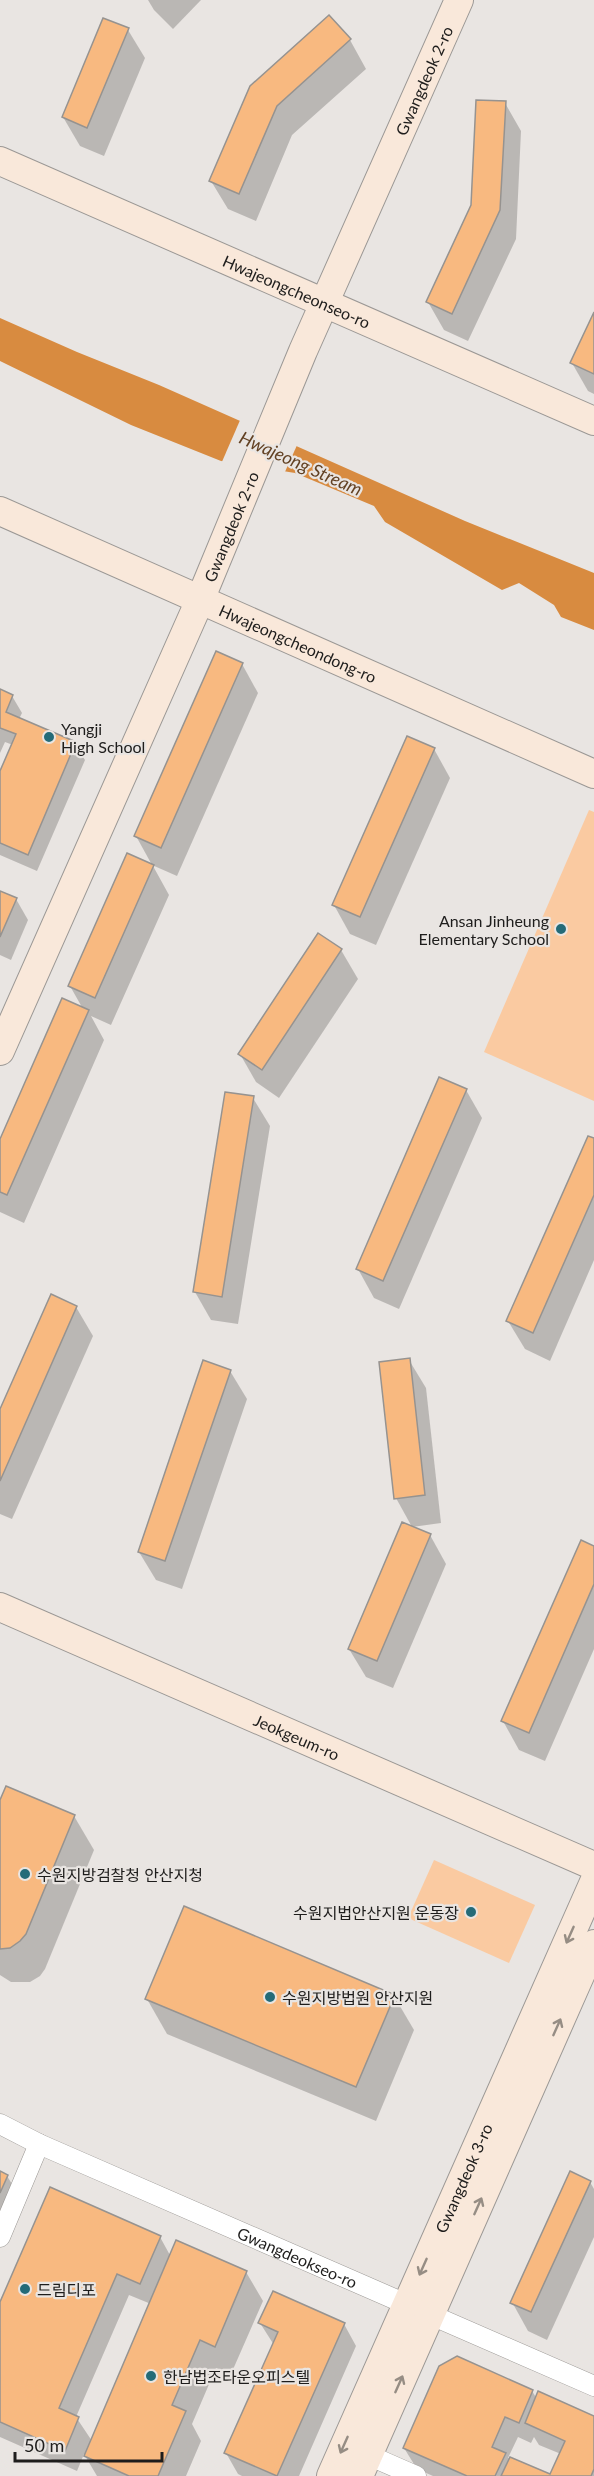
<svg xmlns="http://www.w3.org/2000/svg" width="594" height="2476" font-family="Lato,'Noto Sans KR',sans-serif">
	<style>
		.green { fill: #facaa1 }
		.water { fill: #d88b40 }
		.pier { fill: #e9e5e2 }
		.shadow { fill: #0003; fill-rule: evenodd }
		.building { fill: #f8b980; stroke: #969390; stroke-width: 1.5 }
		.lines { fill: none; stroke-linecap: round; stroke-linejoin: round }
		.street-casing { stroke: #9b9895; stroke-width: 21 }
		.secondary-casing { stroke: #9b9895; stroke-width: 30 }
		.street { stroke: #fff; stroke-width: 20 }
		.secondary { stroke: #f9e8da; stroke-width: 28 }
		.oneway { stroke: #968d84 }
		.poi-dot { fill: #246b78; stroke: #e9e5e2; stroke-width: 2 }
		.labels { text-anchor: middle; dominant-baseline: central; stroke-width: 4.5; stroke-linejoin: round; paint-order: stroke }
		.street-label { font-size: 16px; fill: #1e1d1c; stroke: #e9e5e2 }
		.poi-label { font-size: 16px; fill: #1e1d1c; stroke: #e9e5e2; text-anchor: start }
		.water-label { font-size: 18px; font-style: italic; fill: #624123; stroke: #e9e5e2 }
	</style>
	<rect width="100%" height="100%" fill="#e9e5e2"/>
	<!-- green -->
	<g class="green">
		<path d="M589,810L594,812V1101L484,1052Z"/>
		<path d="M434,1860L535,1905L509,1963L408,1918Z"/>
	</g>
	<!-- water -->
	<path class="water" d="M0,318L77,352L159,385L465,521L594,573V630L561,617L554,605L519,583L502,590L385,522L374,506L295,473L221,461L131,425L0,361Z"/>
	<!-- pier -->
	<path class="pier" d="M241,418L298,443L284,474L221,464Z"/>
	<!-- shadow -->
	<g class="shadow">
		<path d="M148,0H201L173,29L154,10Z"/>
		<path d="M329,17L350,40L366,69L292,135L256,221L228,209L211,181Z"/>
		<path d="M128,30L145,58L104,156L80,146L63,117Z"/>
		<path d="M505,103L521,131L516,239L468,341L444,330L428,302L472,206Z"/>
		<path d="M594,316V394L588,391L572,363Z"/>
		<path d="M242,664L258,693L177,876L152,865L136,836Z"/>
		<path d="M0,691L12,696L22,713L19,719L75,744L85,760L37,871L0,855V774L13,745L5,742L0,753Z"/>
		<path d="M434,749L450,778L376,945L350,934L334,905Z"/>
		<path d="M153,866L169,895L111,1025L91,1016L104,1040L24,1223L0,1212V1142L83,1009L70,986Z"/>
		<path d="M0,892L16,899L28,920L11,960L0,955Z"/>
		<path d="M318,935L341,950L358,979L279,1098L256,1082L240,1054Z"/>
		<path d="M466,1090L482,1118L399,1309L374,1298L358,1269Z"/>
		<path d="M253,1098L270,1126L238,1324L211,1320L195,1292Z"/>
		<path d="M594,1140V1260L550,1361L525,1349L508,1321Z"/>
		<path d="M76,1307L93,1336L12,1519L0,1514V1412Z"/>
		<path d="M409,1360L426,1388L441,1523L412,1527L396,1498Z"/>
		<path d="M230,1371L247,1399L182,1589L156,1580L139,1552Z"/>
		<path d="M430,1535L446,1564L393,1688L366,1677L349,1649Z"/>
		<path d="M594,1548V1649L545,1761L519,1750L503,1721Z"/>
		<path d="M0,1804L74,1816L94,1850L45,1969L40,1976L30,1982H11L0,1975Z"/>
		<path d="M394,1996L414,2030L376,2121L167,2034L147,1999Z"/>
		<path d="M0,2172L7,2176L20,2197L0,2240Z"/>
		<path d="M590,2182L594,2189V2237L547,2340L528,2331L512,2302Z"/>
		<path d="M160,2237L171,2257L246,2272L263,2301L231,2374L216,2368L192,2424L201,2441L186,2476H97L84,2454L77,2471L0,2437V2305ZM129,2295L151,2304L92,2441L76,2417Z"/>
		<path d="M260,2323L344,2324L356,2346L299,2476H242L238,2474L226,2453L274,2345Z"/>
		<path d="M532,2391L537,2399L594,2417V2476H551L561,2454L539,2445L534,2437L531,2443L518,2437L508,2458L551,2476H433L417,2469L404,2448Z"/>
	</g>
	<!-- building -->
	<g class="building">
		<path d="M329,15L351,39L277,106L239,194L209,181L250,86Z"/>
		<path d="M103,18L129,28L87,128L62,117Z"/>
		<path d="M476,100L506,101L500,210L452,314L426,302L471,205Z"/>
		<path d="M594,312V374L570,363Z"/>
		<path d="M216,651L243,663L161,848L134,836Z"/>
		<path d="M0,689L13,695L6,712L76,742L28,855L0,843V771L16,734L0,728Z"/>
		<path d="M407,736L435,748L360,917L332,905Z"/>
		<path d="M127,853L154,865L95,998L68,986Z"/>
		<path d="M0,891L17,898L0,937Z"/>
		<path d="M318,933L342,949L262,1070L238,1054Z"/>
		<path d="M62,998L89,1010L7,1195L0,1192V1139Z"/>
		<path d="M439,1077L467,1089L383,1281L356,1269Z"/>
		<path d="M225,1092L254,1096L222,1297L193,1292Z"/>
		<path d="M588,1136L594,1138V1195L533,1333L506,1321Z"/>
		<path d="M51,1294L77,1306L0,1481V1409Z"/>
		<path d="M410,1358L425,1495L394,1499L379,1362Z"/>
		<path d="M203,1360L231,1370L165,1561L138,1552Z"/>
		<path d="M402,1522L431,1534L377,1661L348,1649Z"/>
		<path d="M581,1540L594,1546V1584L529,1733L501,1721Z"/>
		<path d="M6,1786L75,1815L26,1934L20,1941L10,1948L0,1949V1800Z"/>
		<path d="M184,1906L395,1995L356,2087L145,1999Z"/>
		<path d="M0,2171L8,2175L0,2193Z"/>
		<path d="M570,2171L591,2181L531,2312L510,2303Z"/>
		<path d="M50,2187L161,2236L140,2284L117,2274L59,2408L79,2417L65,2451L0,2422V2302Z"/>
		<path d="M176,2240L247,2271L215,2347L200,2340L172,2405L186,2411L158,2476H129L84,2456Z"/>
		<path d="M273,2291L345,2323L277,2476L224,2453L278,2332L258,2323Z"/>
		<path d="M457,2356L533,2390L519,2423L505,2417L492,2447L506,2453L495,2476H467L403,2448L439,2366Z"/>
		<path d="M538,2391L594,2416V2469L591,2476H501L510,2457L550,2474L565,2441L525,2423Z"/>
	</g>
	<g class="lines">
		<!-- street casing -->
		<g class="street-casing">
			<g id="street">
				<path id="s1" d="M0,2124L39,2144L594,2386"/>
				<path d="M0,2237L39,2144"/>
				<path d="M368,2455L416,2476"/>
			</g>
		</g>
		<!-- secondary casing -->
		<g class="secondary-casing">
			<g id="secondary">
				<path id="s2" d="M0,161L594,421"/>
				<path id="s3" d="M0,511L594,774"/>
				<path id="s4" d="M0,1051L200,600L303,351L459,0"/>
				<path id="s5" d="M0,1607L594,1866"/>
				<path id="s6" d="M331,2476L594,1882"/>
				<path d="M359,2476L594,1944"/>
			</g>
		</g>
		<!-- street -->
		<use href="#street" class="street"/>
		<!-- secondary -->
		<use href="#secondary" class="secondary"/>
	</g>
	<!-- one-way arrows -->
	<defs><path id="oneway-shaft" d="M-6 0H5M1.5-3L5.5 0L1.5 3" fill="none" stroke-width="1.6" stroke-linecap="round" stroke-linejoin="round" transform="scale(1.5)"/></defs>
	<g class="oneway">
		<use href="#oneway-shaft" transform="translate(570 1935) rotate(114)"/>
		<use href="#oneway-shaft" transform="translate(557 2027) rotate(-66)"/>
		<use href="#oneway-shaft" transform="translate(478 2206) rotate(-66)"/>
		<use href="#oneway-shaft" transform="translate(423 2267) rotate(114)"/>
		<use href="#oneway-shaft" transform="translate(399 2384) rotate(-66)"/>
		<use href="#oneway-shaft" transform="translate(344 2445) rotate(114)"/>
	</g>
	<!-- markers -->
	<g class="poi-dot">
		<circle cx="49" cy="737" r="6"/>
		<circle cx="561" cy="929" r="6"/>
		<circle cx="25" cy="1874" r="6"/>
		<circle cx="471" cy="1912" r="6"/>
		<circle cx="270" cy="1997" r="6"/>
		<circle cx="25" cy="2289" r="6"/>
		<circle cx="151" cy="2376" r="6"/>
	</g>
	<g class="labels">
		<!-- street labels -->
		<g class="street-label">
			<text stroke="none"><textPath href="#s4" startOffset="1059">Gwangdeok 2-ro</textPath></text>
			<text stroke="none"><textPath href="#s2" startOffset="324">Hwajeongcheonseo-ro</textPath></text>
			<text stroke="none"><textPath href="#s4" startOffset="573">Gwangdeok 2-ro</textPath></text>
			<text stroke="none"><textPath href="#s3" startOffset="326">Hwajeongcheondong-ro</textPath></text>
			<text stroke="none"><textPath href="#s5" startOffset="324">Jeokgeum-ro</textPath></text>
			<text stroke="none"><textPath href="#s6" startOffset="326">Gwangdeok 3-ro</textPath></text>
			<text stroke="none"><textPath href="#s1" startOffset="326">Gwangdeokseo-ro</textPath></text>
		</g>
		<!-- poi labels -->
		<g class="poi-label">
			<text x="61" y="728">Yangji<tspan x="61" dy="18">High School</tspan></text>
			<text x="549" y="920" text-anchor="end">Ansan Jinheung<tspan x="549" dy="18">Elementary School</tspan></text>
			<text x="37" y="1874">수원지방검찰청 안산지청</text>
			<text x="459" y="1912" text-anchor="end">수원지법안산지원 운동장</text>
			<text x="282" y="1997">수원지방법원 안산지원</text>
			<text x="37" y="2289">드림디포</text>
			<text x="163" y="2376">한남법조타운오피스텔</text>
		</g>
		<!-- water labels -->
		<g class="water-label">
			<text transform="translate(301 463) rotate(24)">Hwajeong Stream</text>
		</g>
	</g>
	<!-- scale -->
	<path d="M15 2452v9h147v-9" fill="none" stroke="#1e1d1c" stroke-width="3"/>
	<text x="24" y="2452" font-size="18" fill="#1e1d1c" stroke="#e9e5e2" stroke-width="4.5" paint-order="stroke">50 m</text>
</svg>
